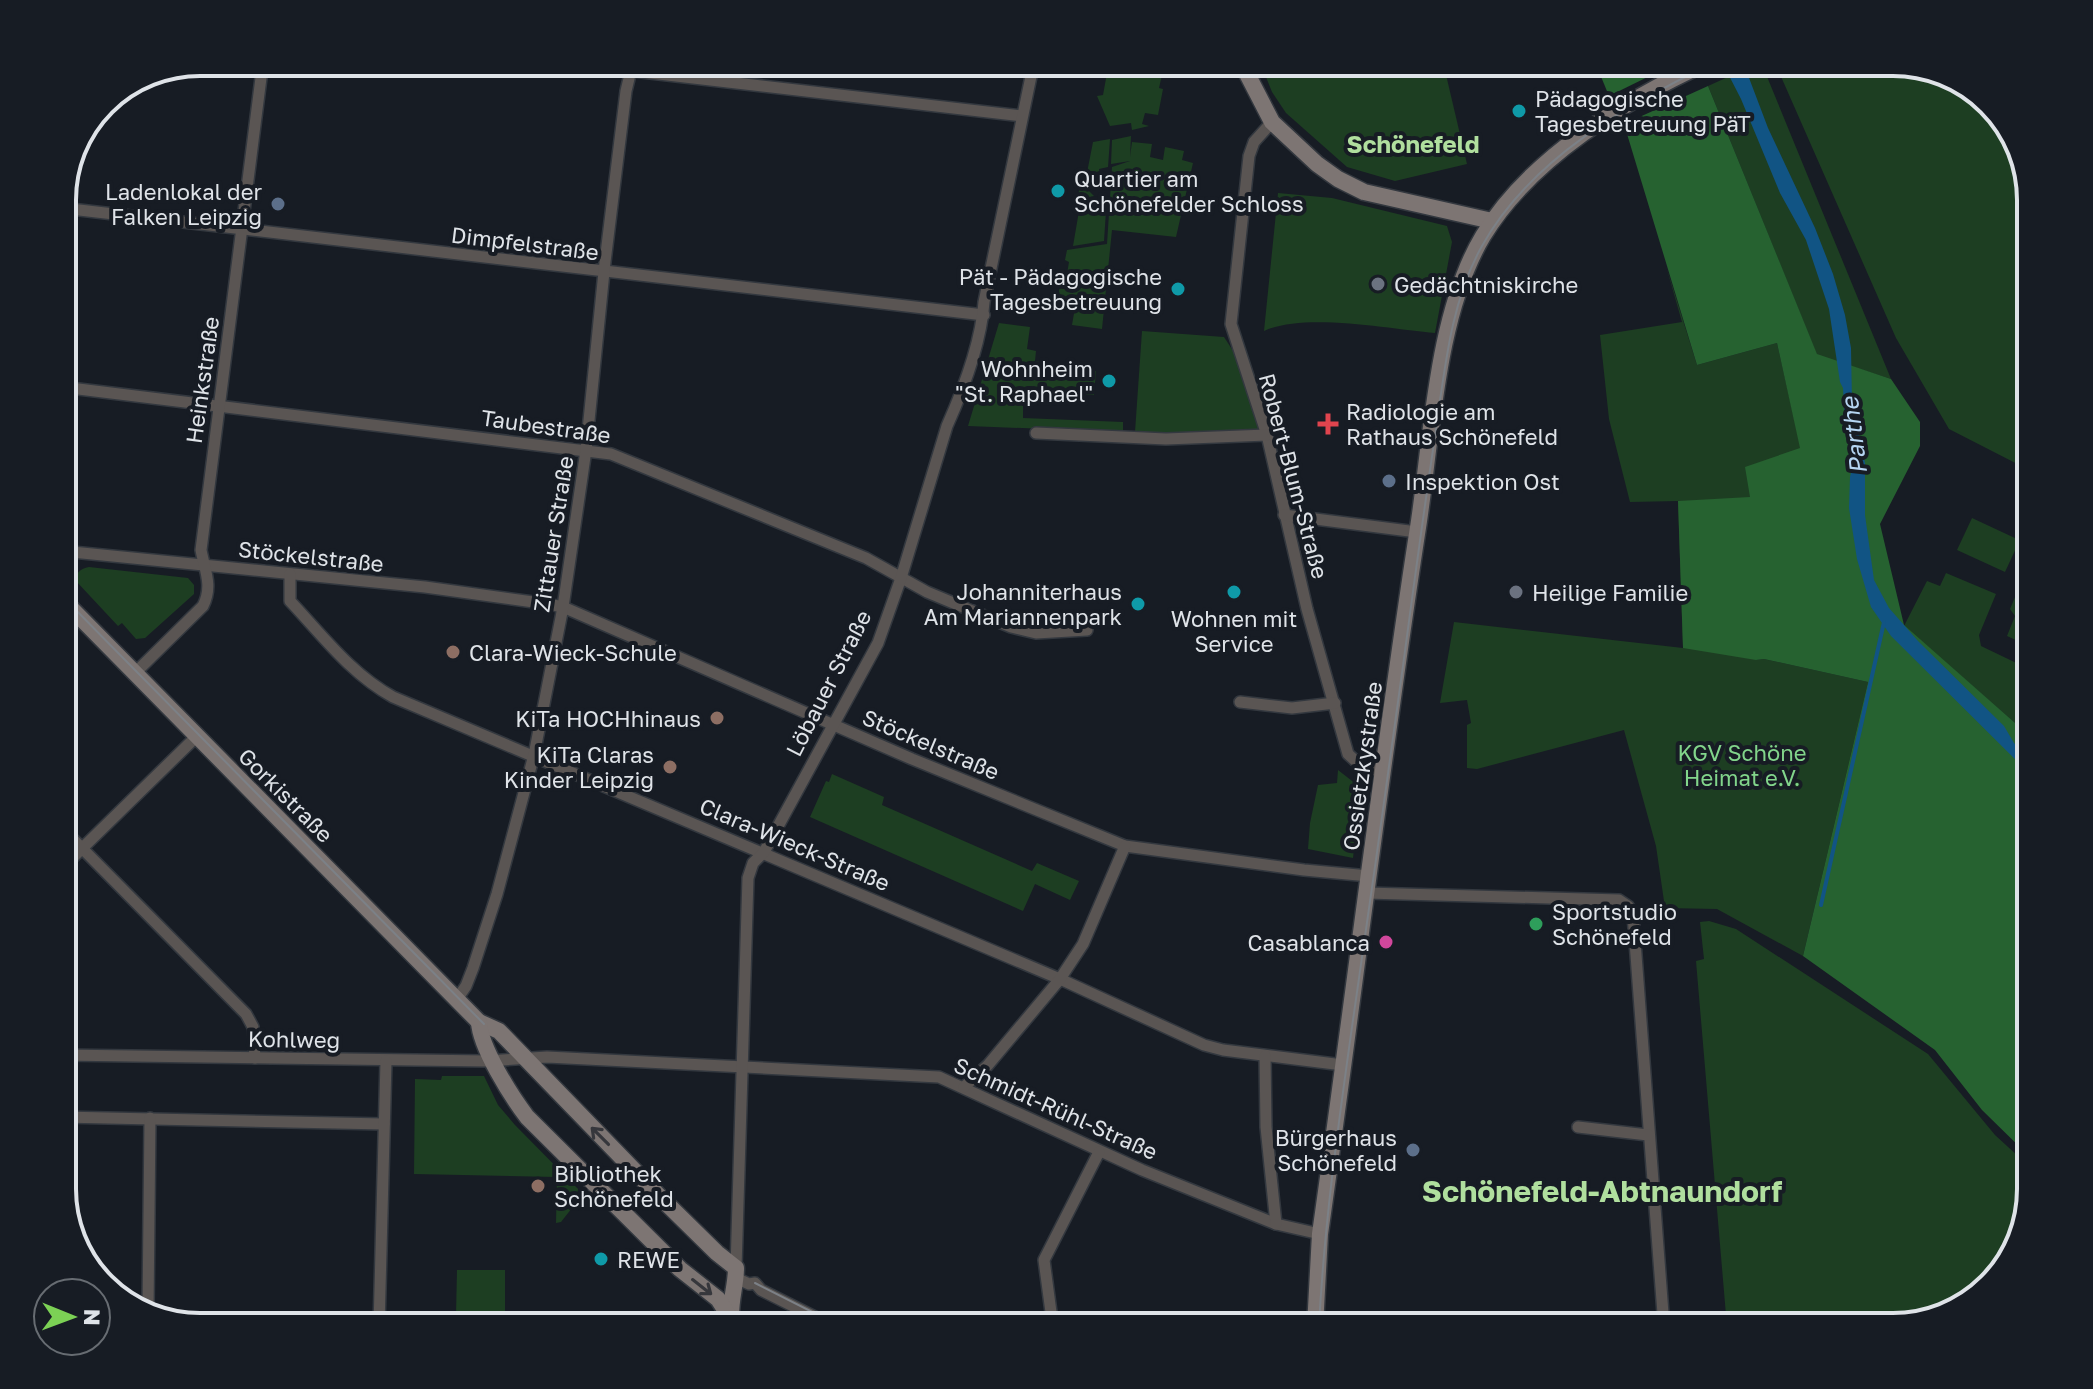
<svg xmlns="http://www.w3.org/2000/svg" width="2093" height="1389" font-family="'Golos Text',sans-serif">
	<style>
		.green { fill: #1d3e22 }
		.forest { fill: #266230 }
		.water { fill: #115484 }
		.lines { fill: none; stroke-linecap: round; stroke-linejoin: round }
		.stream { stroke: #115484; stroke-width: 4 }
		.street-casing { stroke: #33383f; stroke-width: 14 }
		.secondary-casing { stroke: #33383f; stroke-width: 19 }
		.street { stroke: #5a5553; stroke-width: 11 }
		.secondary { stroke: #7d7573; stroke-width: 16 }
		.tram { stroke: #7c8187; stroke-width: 2 }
		.oneway { stroke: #36373c }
		.culture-dot { fill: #0f9aa8; stroke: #171c24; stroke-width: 3 }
		.service-dot { fill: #5c6f8a; stroke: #171c24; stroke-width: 3 }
		.worship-dot { fill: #6b7280; stroke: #171c24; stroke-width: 3 }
		.health-dot { fill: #e0444e; stroke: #171c24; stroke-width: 3 }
		.education-dot { fill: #8d6e63; stroke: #171c24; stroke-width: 3 }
		.leisure-dot { fill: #2e9e5b; stroke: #171c24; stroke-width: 3 }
		.hotel-dot { fill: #d1479c; stroke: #171c24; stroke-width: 3 }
		.labels { text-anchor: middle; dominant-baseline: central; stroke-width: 8; stroke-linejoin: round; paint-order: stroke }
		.poi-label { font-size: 22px; fill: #dfe3e8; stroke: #171c24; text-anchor: start }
		.street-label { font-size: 22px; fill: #dfe3e8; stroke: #171c24 }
		.park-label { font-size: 22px; fill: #82d58b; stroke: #171c24 }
		.neighbourhood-label { font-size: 24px; font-weight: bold; fill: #b0df9e; stroke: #171c24 }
		.water-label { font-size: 24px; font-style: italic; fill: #b5d5f2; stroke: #171c24 }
		.district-label { font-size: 30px; font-weight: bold; fill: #b0df9e; stroke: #171c24 }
		.rim { fill: none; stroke: #dfe3e8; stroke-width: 4 }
	</style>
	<rect width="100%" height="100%" fill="#171c24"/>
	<!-- green -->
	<g class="green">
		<path d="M1109,62H1143L1164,66L1159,88L1163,89L1158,115L1145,113L1142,124L1149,126L1132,130L1131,123L1110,126L1097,96L1103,95Z"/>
		<path d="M1260,62H1443L1467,164L1395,181L1347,167L1286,113L1272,92Z"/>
		<path d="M1761,62L1891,379L1817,355L1708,86Z"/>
		<path d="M1777,62H1815L1817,65L1822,62H1893L1969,85L2013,131L2031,199V471L1949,429L1896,338L1775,63Z"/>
		<path d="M1131,136L1130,157L1132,142L1152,144L1150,157L1163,160L1165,147L1184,151L1182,160L1193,163L1176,237L1112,230L1102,329L1072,325L1076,302L1058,297L1061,280H1066L1069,262L1065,260L1067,250L1107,244L1112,167L1130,161L1111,164L1112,140Z"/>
		<path d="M1110,139L1108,167L1099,169L1101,181L1091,187L1085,183L1093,142Z"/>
		<path d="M1080,186L1085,187L1096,198L1092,208L1106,211L1104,241L1073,246L1079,211L1075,210Z"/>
		<path d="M1278,193L1332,198L1447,226L1452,242L1435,333C1390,329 1304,312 1264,331Z"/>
		<path d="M1666,266L1697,365L1777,343L1801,449L1750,497L1756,660L1764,659L1868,682L1803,956L1717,909L1665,908L1656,846L1624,730L1477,769L1467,768V725L1471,723L1467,700L1440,703L1454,622L1683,648L1678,501L1630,502L1609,419L1600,335L1682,322Z"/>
		<path d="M999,323L1030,327L1027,349L1036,351L1035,361L1096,371L1094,395L1023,392V418L1123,422V432L968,426Z"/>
		<path d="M1142,331L1224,337L1237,357L1260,429L1188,434L1135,432Z"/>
		<path d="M1972,518L2017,539L2018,544L2005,572L1957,550Z"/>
		<path d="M89,567L188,578L194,585V594L145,638L136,639L122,623L118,626L76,581C76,572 80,569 89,567Z"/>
		<path d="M1946,573L1996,594L1979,635L1981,646L2031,670V737L1904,626L1927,581L1940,586Z"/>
		<path d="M2023,586L2031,590V647L2007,636L2015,616L2010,609L2018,590L2021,591Z"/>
		<path d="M1338,770L1361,788L1353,858L1308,849L1310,823L1318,785L1337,783Z"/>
		<path d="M832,774L884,797L882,805L1032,871L1037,863L1079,881L1070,900L1035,884L1023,911L810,817L826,781L829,782Z"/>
		<path d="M1709,921L1736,929L1928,1054L1995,1135L2031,1168V1190L2008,1265L1962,1309L1894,1327H1727L1696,961L1704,959L1700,922Z"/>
		<path d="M442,1076H484L498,1105L515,1125L583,1194L561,1222L556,1223L557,1177L414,1174L415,1079L441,1080Z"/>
		<path d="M457,1270H505V1315H456Z"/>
	</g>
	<!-- forest -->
	<g class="forest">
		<path d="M1595,62H1678L1609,96Z"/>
		<path d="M1708,86L1817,354L1891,379L1920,422V446L1880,524L1904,625L2031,737V1158L1982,1110L1935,1050L1803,956L1868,682L1764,659L1756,660L1683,648L1678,501L1750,497L1745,467L1800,448L1777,343L1697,365L1624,124Z"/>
	</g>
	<!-- water -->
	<path class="water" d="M1722,62H1743L1768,128L1815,228L1833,274L1845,315L1851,348L1852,402L1865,463V515L1874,580L1889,608L1918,641L2004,726L2014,743L2031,762V775L1891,636L1871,607L1857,559L1849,508L1850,477L1853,464L1845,426L1843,388L1840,382L1829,309L1806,240L1780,193L1741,99Z"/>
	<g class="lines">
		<!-- stream -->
		<path class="stream" d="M1821,905L1884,622"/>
		<!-- street casing -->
		<g class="street-casing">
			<g id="street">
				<path d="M555,62L1022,116"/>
				<path d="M1272,122L1254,142L1249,156L1231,324L1267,435L1307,609L1348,754L1360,765L1384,773"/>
				<path d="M62,208L984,315"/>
				<path d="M62,387L611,454L866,558L927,592L1011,627L1036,633L1087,630"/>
				<path d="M1036,433L1166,439L1267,435"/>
				<path d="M1284,515L1417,532"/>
				<path d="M62,551L425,587L548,604L563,607L912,759L1125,846L1304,870L1369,876"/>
				<path d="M290,574V601C322,635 351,674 393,697L1060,979L1204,1045L1223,1050L1343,1065"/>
				<path d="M135,673L203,606C213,586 205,571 201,550L263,62"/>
				<path d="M1240,702L1292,708L1335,703"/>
				<path d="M62,828L246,1014L253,1027L255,1058"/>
				<path d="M62,868L197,736"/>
				<path d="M1367,893L1619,900L1628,906L1633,915L1664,1327"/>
				<path d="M457,999L466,986L473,968L497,894L534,755L563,607L586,450L605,262L626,91L633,62"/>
				<path d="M62,1055L487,1061L547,1057L939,1077L1142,1170L1276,1224L1320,1234"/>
				<path d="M1265,1056L1266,1127L1276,1224"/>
				<path d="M964,1087L988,1065L1060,979L1083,944L1125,846"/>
				<path d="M62,1117L384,1124"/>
				<path d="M1578,1127L1648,1135"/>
				<path d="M736,1268L748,878L753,863L764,852L878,643L901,578L947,426C964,388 981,344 984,302L1034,62"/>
				<path d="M736,1278L749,1284L755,1283L761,1290L835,1327"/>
				<path d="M148,1311L150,1118"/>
				<path d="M379,1327L386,1061"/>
				<path d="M1053,1327L1044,1260L1099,1152"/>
			</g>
		</g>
		<!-- secondary casing -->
		<g class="secondary-casing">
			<g id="secondary">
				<path d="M1241,62L1272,122L1317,164L1338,179L1364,192L1492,221"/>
				<path d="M62,599L479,1022L499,1031L661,1198L717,1253L736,1268C736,1288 728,1306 732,1327"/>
				<path d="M479,1022C480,1047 511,1096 527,1117L680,1269L718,1299L729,1316"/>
				<path d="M1315,1327L1320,1234C1354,996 1382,758 1419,521C1432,433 1437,313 1483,236C1530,158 1627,99 1708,62"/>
			</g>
		</g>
		<!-- street -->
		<use href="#street" class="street"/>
		<!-- secondary -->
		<use href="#secondary" class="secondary"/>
		<!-- tram -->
		<g class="tram">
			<path d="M62,596L484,1024"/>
			<path d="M755,1283L842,1327"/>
			<path d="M1319,1327C1324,1226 1338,1127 1352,1027C1369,907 1387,786 1403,666C1413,591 1423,517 1434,443C1444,378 1449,304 1482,246C1531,158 1627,105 1715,62"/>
		</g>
	</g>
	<!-- one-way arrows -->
	<defs><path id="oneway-shaft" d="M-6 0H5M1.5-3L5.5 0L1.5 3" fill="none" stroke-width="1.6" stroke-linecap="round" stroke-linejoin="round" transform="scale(2)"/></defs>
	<g class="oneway">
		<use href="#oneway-shaft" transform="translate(600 1136) rotate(-135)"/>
		<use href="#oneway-shaft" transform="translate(702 1287) rotate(38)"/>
	</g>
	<!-- markers -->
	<g class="culture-dot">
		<circle cx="1519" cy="111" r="8"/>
		<circle cx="1058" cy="191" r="8"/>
		<circle cx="1178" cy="289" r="8"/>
		<circle cx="1109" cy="381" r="8"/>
		<circle cx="1234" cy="592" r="8"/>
		<circle cx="1138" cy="604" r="8"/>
		<circle cx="601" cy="1259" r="8"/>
	</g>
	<g class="service-dot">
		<circle cx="278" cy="204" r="8"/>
		<circle cx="1389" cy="481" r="8"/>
		<circle cx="1413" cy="1150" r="8"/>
	</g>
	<g class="worship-dot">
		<circle cx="1378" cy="284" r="8"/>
		<circle cx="1516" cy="592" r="8"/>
	</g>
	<path class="health-dot" d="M1324 412h8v8h8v8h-8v8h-8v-8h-8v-8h8z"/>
	<g class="education-dot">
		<circle cx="453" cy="652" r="8"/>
		<circle cx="717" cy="718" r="8"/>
		<circle cx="670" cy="767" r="8"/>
		<circle cx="538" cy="1186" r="8"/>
	</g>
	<circle class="leisure-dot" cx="1536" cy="924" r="8"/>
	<circle class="hotel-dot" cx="1386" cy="942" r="8"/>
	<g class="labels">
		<!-- poi labels -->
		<g class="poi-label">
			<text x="1535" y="98">Pädagogische<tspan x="1535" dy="25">Tagesbetreuung PäT</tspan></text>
			<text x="1074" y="178">Quartier am<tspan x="1074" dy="25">Schönefelder Schloss</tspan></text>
			<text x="262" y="191" text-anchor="end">Ladenlokal der<tspan x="262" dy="25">Falken Leipzig</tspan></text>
			<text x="1162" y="276" text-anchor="end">Pät - Pädagogische<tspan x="1162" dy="25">Tagesbetreuung</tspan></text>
			<text x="1394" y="284">Gedächtniskirche</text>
			<text x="1093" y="368" text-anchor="end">Wohnheim<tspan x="1093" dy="25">"St. Raphael"</tspan></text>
			<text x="1346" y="411">Radiologie am<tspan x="1346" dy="25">Rathaus Schönefeld</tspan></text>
			<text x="1405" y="481">Inspektion Ost</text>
			<text x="1122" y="591" text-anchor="end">Johanniterhaus<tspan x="1122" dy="25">Am Mariannenpark</tspan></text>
			<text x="1532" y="592">Heilige Familie</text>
			<text x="1234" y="618" text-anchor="middle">Wohnen mit<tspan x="1234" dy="25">Service</tspan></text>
			<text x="469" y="652">Clara-Wieck-Schule</text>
			<text x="701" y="718" text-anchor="end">KiTa HOCHhinaus</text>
			<text x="654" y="754" text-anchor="end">KiTa Claras<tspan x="654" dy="25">Kinder Leipzig</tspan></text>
			<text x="1552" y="911">Sportstudio<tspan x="1552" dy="25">Schönefeld</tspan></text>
			<text x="1370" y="942" text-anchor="end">Casablanca</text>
			<text x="1397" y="1137" text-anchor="end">Bürgerhaus<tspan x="1397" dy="25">Schönefeld</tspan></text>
			<text x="554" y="1173">Bibliothek<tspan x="554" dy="25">Schönefeld</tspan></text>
			<text x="617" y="1259">REWE</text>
		</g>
		<!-- street labels -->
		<g class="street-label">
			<text transform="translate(525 243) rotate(7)">Dimpfelstraße</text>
			<text transform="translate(202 380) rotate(-82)">Heinkstraße</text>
			<text transform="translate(546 426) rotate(8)">Taubestraße</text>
			<text transform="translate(1294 476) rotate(75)">Robert-Blum-Straße</text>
			<text transform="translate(553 534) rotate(-81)">Zittauer Straße</text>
			<text transform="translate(311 556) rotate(6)">Stöckelstraße</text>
			<text transform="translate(828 683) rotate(-63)">Löbauer Straße</text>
			<text transform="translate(931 744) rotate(23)">Stöckelstraße</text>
			<text transform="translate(1362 766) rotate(-82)">Ossietzkystraße</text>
			<text transform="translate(286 795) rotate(45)">Gorkistraße</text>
			<text transform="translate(795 844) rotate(23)">Clara-Wieck-Straße</text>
			<text transform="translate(294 1039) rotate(1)">Kohlweg</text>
			<text transform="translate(1056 1108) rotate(24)">Schmidt-Rühl-Straße</text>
		</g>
		<!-- park labels -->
		<g class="park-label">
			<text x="1742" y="752">KGV Schöne<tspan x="1742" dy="25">Heimat e.V.</tspan></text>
		</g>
		<!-- neighbourhood labels -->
		<g class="neighbourhood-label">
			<text x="1413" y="143">Schönefeld</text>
		</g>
		<!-- water labels -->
		<g class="water-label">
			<text transform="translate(1853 436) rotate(-97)">Parthe</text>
		</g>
		<!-- district labels -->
		<g class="district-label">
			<text x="1602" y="1191">Schönefeld-Abtnaundorf</text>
		</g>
	</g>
	<!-- crop -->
	<path d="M0 0H2093V1389H0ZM200 76H1893A124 124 0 0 1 2017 200V1189A124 124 0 0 1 1893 1313H200A124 124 0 0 1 76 1189V200A124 124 0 0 1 200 76Z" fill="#171c24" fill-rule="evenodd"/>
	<path class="rim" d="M200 76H1893A124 124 0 0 1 2017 200V1189A124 124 0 0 1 1893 1313H200A124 124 0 0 1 76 1189V200A124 124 0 0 1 200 76Z"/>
	<!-- north arrow -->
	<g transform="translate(72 1317) rotate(91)"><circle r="38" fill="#171c24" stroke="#676c72" stroke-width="2"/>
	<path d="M0-6L14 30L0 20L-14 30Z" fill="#7cd155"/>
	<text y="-12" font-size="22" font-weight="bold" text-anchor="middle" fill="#dfe3e8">N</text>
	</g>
</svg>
